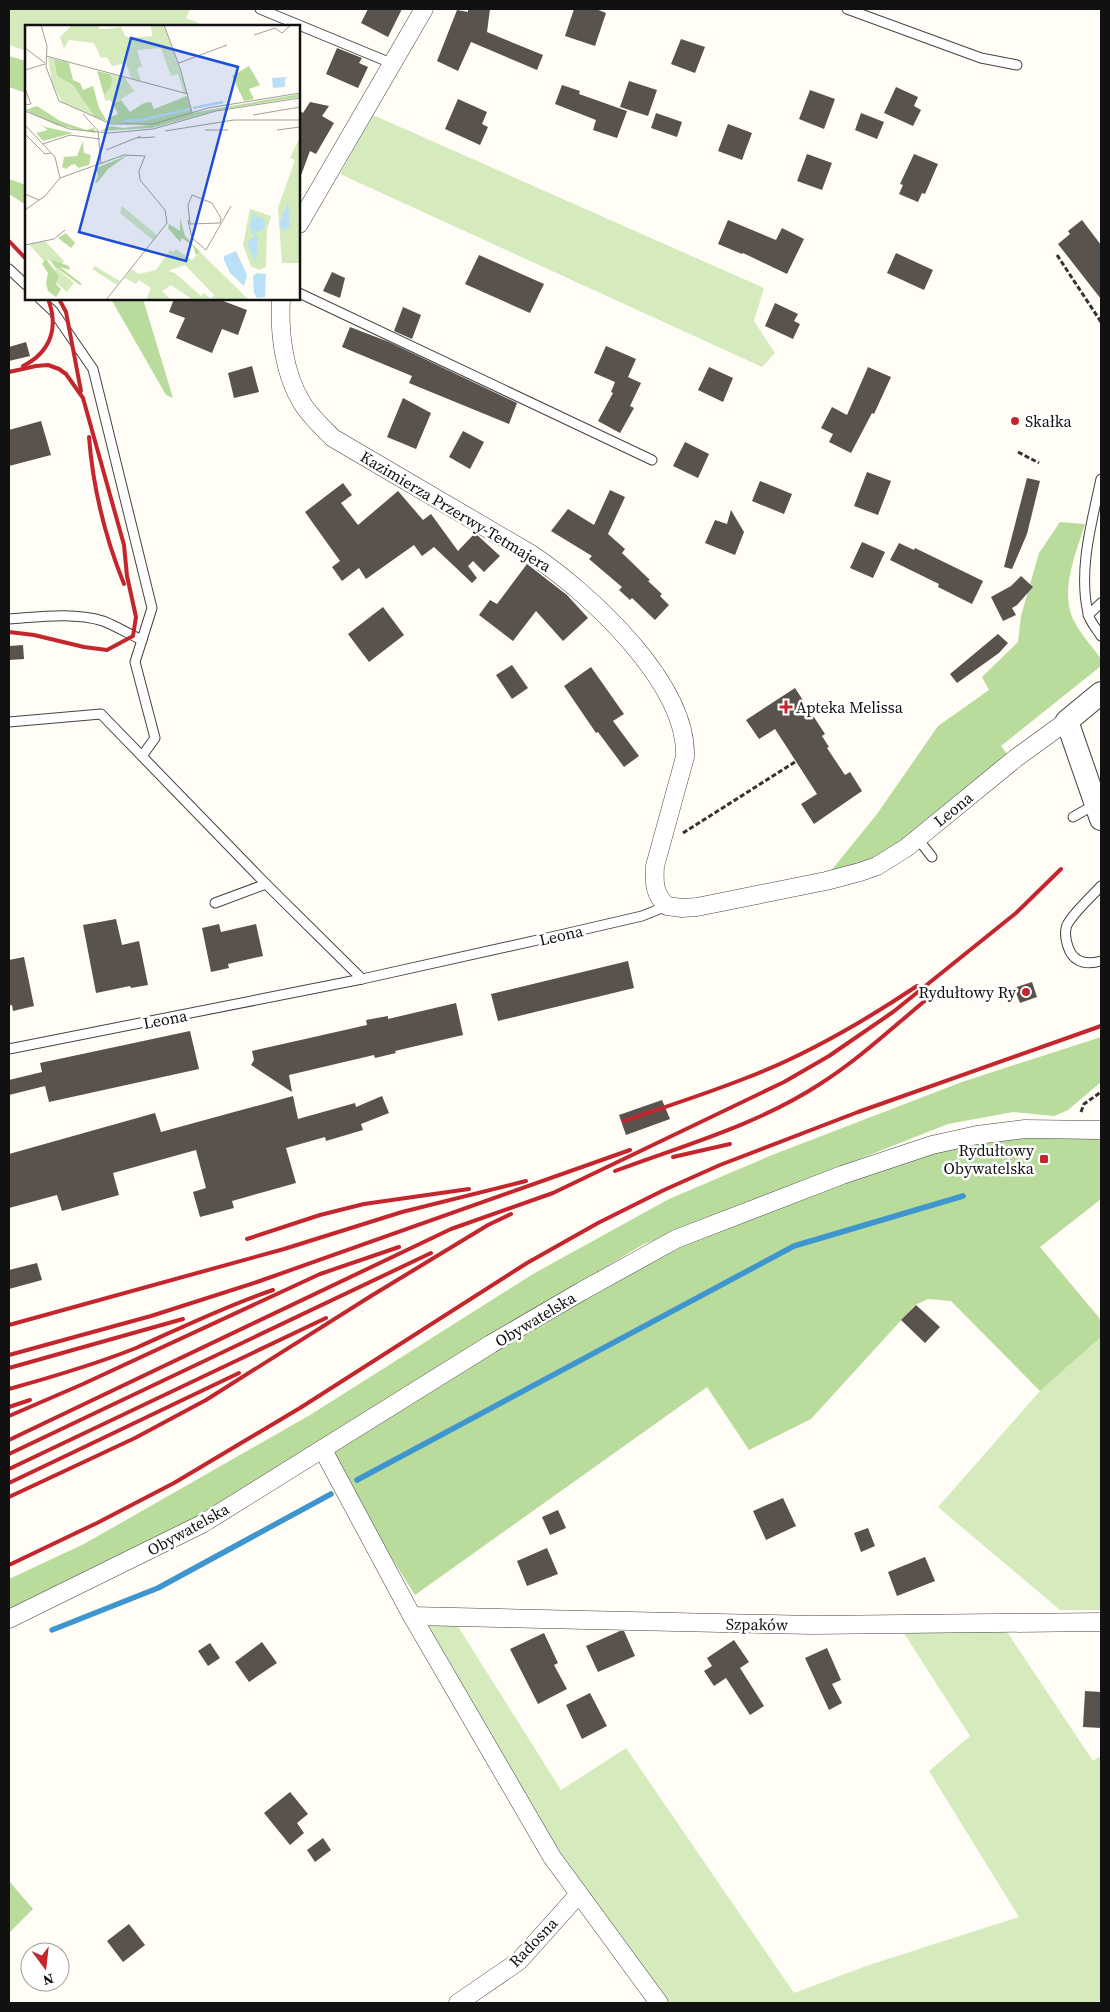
<svg xmlns="http://www.w3.org/2000/svg" width="1110" height="2012" font-family="'Source Serif 4',serif">
	<style>
		.green { fill: #d5ebbd }
		.forest { fill: #b9dc9c }
		.lines { fill: none; stroke-linecap: round; stroke-linejoin: round }
		.stream { stroke: #3f96cf; stroke-width: 5.5 }
		.building { fill: #5a524d }
		.service-casing { stroke: #444; stroke-width: 11 }
		.minor-casing { stroke: #444; stroke-width: 19 }
		.tertiary-casing { stroke: #444; stroke-width: 24 }
		.path { stroke: #333; stroke-width: 3; stroke-dasharray: 5 2.5; stroke-linecap: butt }
		.service { stroke: #fff; stroke-width: 9 }
		.minor { stroke: #fff; stroke-width: 18 }
		.tertiary { stroke: #fff; stroke-width: 22 }
		.rail { stroke: #c4262e; stroke-width: 4 }
		.poi-dot { fill: #c4262e; stroke: #fff; stroke-width: 2 }
		.labels { text-anchor: middle; dominant-baseline: central; stroke-width: 5; stroke-linejoin: round; paint-order: stroke }
		.poi-label { font-size: 16px; fill: #111; stroke: #fff; text-anchor: start }
		.street-label { font-size: 16px; fill: #111; stroke: #fff }
		.inset-river { fill: none; stroke: #b9e0f7; stroke-width: 2.5 }
		.inset-road { fill: none; stroke: #a09f9a; stroke-width: 1 }
		.view { fill: #1d4ed8; fill-opacity: 0.15; stroke: #1d4ed8; stroke-width: 2.5 }
		.inset-edge { fill: none; stroke: #111; stroke-width: 2.5 }
	</style>
	<rect width="100%" height="100%" fill="#fffdf5"/>
	<!-- green -->
	<g class="green">
		<path d="M9,9H190L186,18L199,23L197,26H26V51L9,45Z"/>
		<path d="M373,115L764,288L754,321L775,353L762,367L340,174Z"/>
		<path d="M1101,1337V1610H1060L938,1507L1040,1391Z"/>
		<path d="M412,1616L452,1617L561,1790L626,1748L794,1993L869,1965L1019,1917L929,1771L970,1736L898,1624L1001,1623L1093,1761L1101,1756V2003H659L579,1894Z"/>
	</g>
	<!-- forest -->
	<g class="forest">
		<path d="M9,56L26,61V93L9,87Z"/>
		<path d="M9,179L26,185V205L9,194Z"/>
		<path d="M111,299H143L173,398L166,395Z"/>
		<path d="M1060,522L1085,524C1076,553 1059,592 1074,621C1081,635 1093,647 1101,659V666L1001,746L1008,755L907,838L870,863L830,872L877,814L938,726L989,690L982,677L1018,642L1021,616L1039,553Z"/>
		<path d="M1101,1037V1082L1068,1110L1054,1116L1013,1112L948,1124L642,1245L390,1397L172,1533L9,1610V1579L84,1544L310,1415L533,1274L669,1199L772,1155L962,1082Z"/>
		<path d="M1101,1131V1199L1040,1247L1101,1320V1337L1040,1391L951,1301L928,1299L915,1305L811,1419L749,1450L707,1387L415,1595L323,1450L676,1239L932,1145Z"/>
		<path d="M9,1881L33,1909L9,1933Z"/>
	</g>
	<g class="lines">
		<!-- stream -->
		<g class="stream">
			<path d="M357,1480L794,1246L963,1196"/>
			<path d="M52,1630L158,1588L331,1494"/>
		</g>
	</g>
	<!-- building -->
	<g class="building">
		<path d="M368,9H402L388,37L361,23Z"/>
		<path d="M468,9H490L487,32L543,55L537,70L471,42L458,71L437,61L457,10L468,12Z"/>
		<path d="M574,9H596L606,13L595,46L565,36Z"/>
		<path d="M681,39L705,47L695,73L671,64Z"/>
		<path d="M337,48L362,58L359,63L368,67L358,88L326,74Z"/>
		<path d="M629,81L657,90L648,116L620,107Z"/>
		<path d="M562,85L580,91L579,94L627,111L617,138L593,130L596,120L555,104Z"/>
		<path d="M896,87L918,97L914,106L921,110L913,126L884,113Z"/>
		<path d="M810,90L835,99L824,129L799,119Z"/>
		<path d="M458,99L487,112L482,124L488,127L480,145L445,129Z"/>
		<path d="M310,102L329,106L322,116L334,123L316,154L310,151L300,178L299,110L303,113Z"/>
		<path d="M656,113L682,122L677,137L651,128Z"/>
		<path d="M861,113L884,122L877,139L855,130Z"/>
		<path d="M728,124L752,133L742,160L718,151Z"/>
		<path d="M807,154L832,163L822,190L797,181Z"/>
		<path d="M914,154L938,164L925,194L922,193L918,202L899,194L903,185L900,184Z"/>
		<path d="M728,220L776,240L782,228L804,239L787,274L743,253L742,254L718,244Z"/>
		<path d="M1082,220L1101,245V299L1058,244L1070,234L1068,231Z"/>
		<path d="M896,253L933,270L924,290L887,273Z"/>
		<path d="M479,255L544,284L530,313L465,284Z"/>
		<path d="M332,272L345,278L340,298L323,291Z"/>
		<path d="M174,299H218L247,310L238,335L222,329L212,353L176,338L185,318L169,312Z"/>
		<path d="M775,303L798,314L794,321L800,324L793,339L765,326Z"/>
		<path d="M403,307L421,315L412,339L394,331Z"/>
		<path d="M350,327L389,342L517,403L509,424L409,383L412,376L342,347Z"/>
		<path d="M26,342L30,356L9,361V347Z"/>
		<path d="M606,346L636,359L628,377L641,383L630,406L634,408L620,433L598,421L613,393L611,392L615,382L594,373Z"/>
		<path d="M252,366L259,392L234,398L228,373Z"/>
		<path d="M709,367L733,378L723,402L698,390Z"/>
		<path d="M868,367L891,377L874,414L872,413L851,453L829,442L833,434L821,428L832,407L847,415Z"/>
		<path d="M403,398L431,413L416,449L387,437Z"/>
		<path d="M41,421L51,455L9,466V430Z"/>
		<path d="M463,431L484,442L470,469L449,457Z"/>
		<path d="M685,442L709,454L698,478L673,466Z"/>
		<path d="M867,472L891,481L878,515L854,506Z"/>
		<path d="M1027,478L1040,481L1027,534L1012,569L1004,567Z"/>
		<path d="M760,481L792,494L784,514L752,501Z"/>
		<path d="M343,483L352,495L341,503L358,525L398,491L423,520L431,514L458,551L475,533L500,556L484,572L473,561L468,566L477,578L472,583L434,547L422,556L414,545L366,579L359,568L342,581L332,567L340,561L305,512Z"/>
		<path d="M610,490L625,497L608,534L625,549L622,553L650,580L648,581L662,594L660,596L669,605L655,620L632,598L630,600L619,590L622,587L589,559L592,556L551,531L568,509L594,525Z"/>
		<path d="M731,510L744,532L735,555L705,543L715,520L727,524Z"/>
		<path d="M862,542L885,552L873,578L850,568Z"/>
		<path d="M899,543L914,550L915,548L983,581L972,604L938,587L939,584L890,560Z"/>
		<path d="M527,564L567,595L588,618L563,641L536,611L513,641L479,615L490,600L497,604Z"/>
		<path d="M1021,576L1033,587L1017,605L1012,608L1016,615L1003,621L991,597L1011,586Z"/>
		<path d="M383,607L404,635L369,662L348,634Z"/>
		<path d="M998,634L1008,643L999,653L957,683L950,674Z"/>
		<path d="M23,645L24,659L9,660V646Z"/>
		<path d="M512,665L528,688L512,699L496,675Z"/>
		<path d="M591,667L624,714L613,721L639,756L624,767L598,732L596,733L564,686Z"/>
		<path d="M795,688L825,734L822,736L829,747L827,748L845,775L850,772L862,791L814,824L801,804L817,794L775,729L759,739L746,720Z"/>
		<path d="M116,919L122,945L139,941L148,985L131,988L130,986L96,993L83,925Z"/>
		<path d="M219,924L221,932L256,924L263,956L228,964L229,968L211,972L202,928Z"/>
		<path d="M24,957L34,1006L13,1011L12,1005L9,1006V960Z"/>
		<path d="M628,961L634,988L498,1021L491,994Z"/>
		<path d="M1032,982L1037,997L1020,1003L1014,988Z"/>
		<path d="M456,1003L463,1035L395,1051L396,1053L375,1058L374,1055L289,1075L292,1092L251,1065L254,1060L252,1051L367,1025L366,1020L388,1016V1019Z"/>
		<path d="M190,1031L199,1069L49,1102L45,1086L9,1095V1080L42,1072L40,1063Z"/>
		<path d="M293,1096L298,1119L355,1103L356,1107L382,1096L389,1113L361,1124L363,1130L326,1141L325,1137L286,1148L296,1183L232,1201L234,1208L200,1217L193,1192L206,1188L196,1150L113,1173L119,1195L62,1211L57,1195L9,1208V1154L155,1113L161,1132Z"/>
		<path d="M662,1100L670,1119L626,1135L619,1115Z"/>
		<path d="M37,1263L42,1280L9,1289V1270Z"/>
		<path d="M916,1305L940,1327L925,1343L901,1320Z"/>
		<path d="M783,1498L796,1526L766,1540L753,1511Z"/>
		<path d="M558,1510L566,1528L550,1535L542,1517Z"/>
		<path d="M868,1528L875,1546L861,1552L854,1533Z"/>
		<path d="M547,1548L558,1574L527,1586L517,1561Z"/>
		<path d="M925,1557L935,1581L897,1596L888,1572Z"/>
		<path d="M620,1631H624L635,1656L598,1672L586,1646Z"/>
		<path d="M544,1633L558,1663L554,1665L567,1689L538,1704L510,1649Z"/>
		<path d="M734,1640L749,1662L740,1668L764,1706L750,1715L726,1678L714,1686L704,1671L712,1666L707,1658Z"/>
		<path d="M262,1642L277,1663L249,1682L235,1662Z"/>
		<path d="M210,1643L220,1658L208,1666L198,1651Z"/>
		<path d="M827,1648L841,1680L832,1684L842,1703L829,1710L805,1658Z"/>
		<path d="M1085,1691L1101,1692V1728L1083,1727Z"/>
		<path d="M590,1693L607,1726L582,1739L566,1705Z"/>
		<path d="M290,1792L308,1814L297,1823L304,1833L290,1845L264,1813Z"/>
		<path d="M323,1838L331,1850L315,1862L307,1850Z"/>
		<path d="M129,1924L145,1945L123,1962L107,1941Z"/>
	</g>
	<g class="lines">
		<!-- service casing -->
		<g class="service-casing">
			<g id="service">
				<path d="M260,9L391,63"/>
				<path d="M847,9L981,58L1017,65"/>
				<path d="M9,269L26,285"/>
				<path d="M299,293L652,460"/>
				<path d="M40,299L53,311L93,369L152,608L135,662L155,738L142,756"/>
				<path d="M1101,479C1092,522 1078,569 1088,613C1089,621 1097,629 1101,636"/>
				<path d="M1088,615L1101,603"/>
				<path d="M9,619C39,617 73,612 103,621C116,626 129,634 142,640"/>
				<path d="M9,722L101,714L264,882L362,979"/>
				<path d="M1073,817L1096,804"/>
				<path d="M918,839L932,857"/>
				<path d="M1101,886C1091,897 1074,912 1067,925C1063,935 1068,955 1078,960C1085,964 1094,963 1101,961"/>
				<path d="M215,903L266,884"/>
				<path d="M9,1049L362,979L560,935L642,916L667,906"/>
			</g>
		</g>
		<!-- minor casing -->
		<g class="minor-casing">
			<g id="minor">
				<path d="M299,224L424,9"/>
				<path d="M281,299C279,333 284,374 302,403C310,416 322,427 333,438L531,554C588,592 688,683 685,757L655,866C654,883 654,894 667,906L682,908L697,907L826,881L860,872L877,866L906,848L1016,758L1067,721"/>
				<path d="M323,1450L412,1616L552,1857L659,2003"/>
				<path d="M412,1616L812,1625L1101,1622"/>
				<path d="M9,1619L202,1524L491,1344L582,1291L676,1239L842,1175L932,1145L977,1135L1025,1129L1101,1130"/>
				<path d="M458,2003L519,1961L579,1894"/>
			</g>
		</g>
		<!-- tertiary casing -->
		<g class="tertiary-casing">
			<path id="tertiary" d="M1101,693L1067,721L1101,819"/>
		</g>
		<!-- path -->
		<g class="path">
			<path d="M1057,255L1101,322"/>
			<path d="M1018,452L1039,463"/>
			<path d="M683,833L795,762"/>
			<path d="M1081,1112L1084,1104L1101,1092"/>
		</g>
		<!-- service -->
		<use href="#service" class="service"/>
		<!-- minor -->
		<use href="#minor" class="minor"/>
		<!-- tertiary -->
		<use href="#tertiary" class="tertiary"/>
		<!-- rail -->
		<g class="rail">
			<path d="M9,241L26,259"/>
			<path d="M59,299L66,312L81,391"/>
			<path d="M23,366C51,352 59,327 48,299"/>
			<path d="M9,372L36,366L48,365L59,369L66,374L83,398L124,545L127,576L136,617L133,636L107,650L84,647L34,635L9,632"/>
			<path d="M89,437C93,488 105,537 124,584"/>
			<path d="M624,1121C664,1107 706,1094 746,1078C807,1055 863,1022 917,986"/>
			<path d="M673,1157L730,1144"/>
			<path d="M615,1171C685,1145 757,1125 820,1084C858,1060 892,1028 927,999"/>
			<path d="M247,1239L320,1215L364,1204L469,1189"/>
			<path d="M9,1325L284,1249L402,1212L526,1181"/>
			<path d="M9,1355L151,1316L257,1282L630,1150"/>
			<path d="M9,1368L183,1319"/>
			<path d="M9,1389C52,1377 94,1365 136,1348C181,1328 225,1306 273,1290"/>
			<path d="M9,1407L30,1400"/>
			<path d="M9,1416L83,1384L320,1274L399,1247"/>
			<path d="M9,1440L451,1229L553,1193L784,1082L829,1056L893,1012L1016,913L1061,869"/>
			<path d="M9,1454L431,1253"/>
			<path d="M9,1469L326,1318"/>
			<path d="M9,1483L239,1373"/>
			<path d="M9,1497L135,1438L206,1400L371,1296L488,1225L511,1214"/>
			<path d="M9,1565L97,1523L174,1483L300,1408L527,1263L598,1223L664,1190L720,1165L858,1112L1101,1026"/>
		</g>
	</g>
	<!-- markers -->
	<g class="poi-dot">
		<circle cx="1015" cy="421" r="5"/>
		<path d="M783.5 699.5h5v5h5v5h-5v5h-5v-5h-5v-5h5z"/>
		<circle cx="1026" cy="992" r="5"/>
		<rect x="1039" y="1154" width="10" height="10" rx="2.5"/>
	</g>
	<g class="labels">
		<!-- poi labels -->
		<g class="poi-label">
			<text x="1025" y="421">Skałka</text>
			<text x="796" y="707">Apteka Melissa</text>
			<text x="1016" y="992" text-anchor="end">Rydułtowy Ry</text>
			<text x="1034" y="1150" text-anchor="end">Rydułtowy<tspan x="1034" dy="18">Obywatelska</tspan></text>
		</g>
		<!-- street labels -->
		<g class="street-label">
			<text transform="translate(456 511) rotate(31)">Kazimierza Przerwy-Tetmajera</text>
			<text transform="translate(953 809) rotate(-39)">Leona</text>
			<text transform="translate(561 935) rotate(-13)">Leona</text>
			<text transform="translate(165 1019) rotate(-11)">Leona</text>
			<text transform="translate(535 1319) rotate(-31)">Obywatelska</text>
			<text transform="translate(188 1529) rotate(-29)">Obywatelska</text>
			<text transform="translate(757 1624) rotate(1)">Szpaków</text>
			<text transform="translate(533 1942) rotate(-46)">Radosna</text>
		</g>
	</g>
	<!-- overview -->
	<g transform="translate(25 25)">
		<rect width="275" height="275" fill="#fffdf5"/>
		<path d="M47,0H73L74,4H82L96,2L100,11L106,13L127,11L126,0H117H139L163,69L159,68L153,49L146,51L136,23L112,25L117,41L112,44L116,56L106,53L101,38L87,41L82,32L76,33L69,18L44,15L39,24L35,12ZM23,32L29,34L32,51L48,60L71,92L37,77L27,58ZM85,49L100,53L109,66L88,79L85,75L80,76L79,70L86,62ZM275,112V238H257L253,183L270,135L265,133ZM97,181L132,210L128,215L95,188ZM225,184L246,191L242,205L241,242L234,245L226,241L218,220ZM20,216L39,236L37,239L28,236L29,241L23,234L19,236L4,219ZM151,224L167,235L175,227L224,275H168L146,260L137,266L146,275H121L126,263L114,255L111,259L100,253L106,244L114,249L131,245L145,225L148,227ZM160,240L189,270L186,274L179,268L176,271L150,248L143,246ZM70,241L95,256L92,260L67,244ZM30,242L49,258L42,267L32,258Z" fill="#d5ebbd" fill-rule="evenodd"/>
		<path d="M29,34L44,38L48,55L55,58L58,65L68,61L74,83L82,96L70,92L48,60L32,51ZM224,41L235,60L224,64L229,74L219,76L207,51ZM72,46L85,49L87,54L86,62L79,70ZM275,69V72L193,85L127,103L75,106L86,101L98,103L124,100L84,98L83,93L93,89L88,79L96,75L105,87L119,78L126,77L129,84L162,71L167,88ZM12,81L35,96L61,105L69,103L70,108L31,100L0,85ZM14,99L20,102L48,108L18,116L11,108L23,105ZM58,116L59,128L66,130L64,140L53,143L50,139L46,140L41,144L37,142L39,132L52,131ZM103,130L83,144L72,158L70,157L73,151L71,143ZM155,193L160,211L175,227L171,230L168,221L157,213L155,217L143,203L144,199L155,206ZM41,208L50,218L46,223L33,213ZM21,234L34,251L31,259L36,264L31,272L23,266L21,258L23,248L17,239ZM27,235L44,241L45,245L35,242L57,259L55,260L29,241Z" fill="#b9dc9c"/>
		<path d="M263,52L260,54V62L248,63L247,53ZM263,177L265,201L259,206L254,199ZM226 199a7 7 0 1 1 14 0a7 7 0 1 1-14 0ZM231,210L233,211L231,239L222,217ZM211,226L222,250L219,261L205,248L199,235V231ZM232,248L241,249L240,272L232,273L229,268L228,251Z" fill="#b9e0f7"/>
		<path class="inset-river" d="M168,83L198,77M99,96L116,95L165,84M229,188L226,201L230,210"/>
		<path class="inset-road" d="M16,0L22,21L21,42L34,76L86,99H128L183,83L275,68M139,0L155,43L167,87M229,10L250,3L257,8L266,0M0,23L20,38M21,31L163,69M154,38L202,20M0,45L20,39M0,64L6,79L0,80M0,86L44,104L84,108L128,104L191,86L275,73M58,89L73,106L76,139M228,90L275,82M0,100L30,132L35,153M180,105H203M252,105L275,102M140,106L209,95H275M0,109L20,129L26,128M112,113L130,112M18,119L45,110L75,114M81,125L116,111M0,169L14,175M167,170L187,178L196,193L195,198L165,199L163,180ZM0,185L20,171L35,153L99,130L120,131L114,146L115,155L140,185L142,198L81,275M163,195L167,213L181,225L206,181M0,220L29,214L40,205"/>
		<path class="view" d="M106,13L213,42L161,236L54,207Z"/>
		<rect width="275" height="275" class="inset-edge"/>
	</g>
	<!-- border -->
	<rect width="1110" height="2012" fill="none" stroke="#111111" stroke-width="20"/>
	<!-- north arrow -->
	<g transform="translate(45 1967) rotate(165)"><circle r="24" fill="#ffffff" stroke="#a0a0a0"/>
	<path d="M0-4L9 19L0 12L-9 19Z" fill="#c4262e"/>
	<text y="-8" font-size="14" font-weight="bold" text-anchor="middle" fill="#111111">N</text>
	</g>
</svg>
